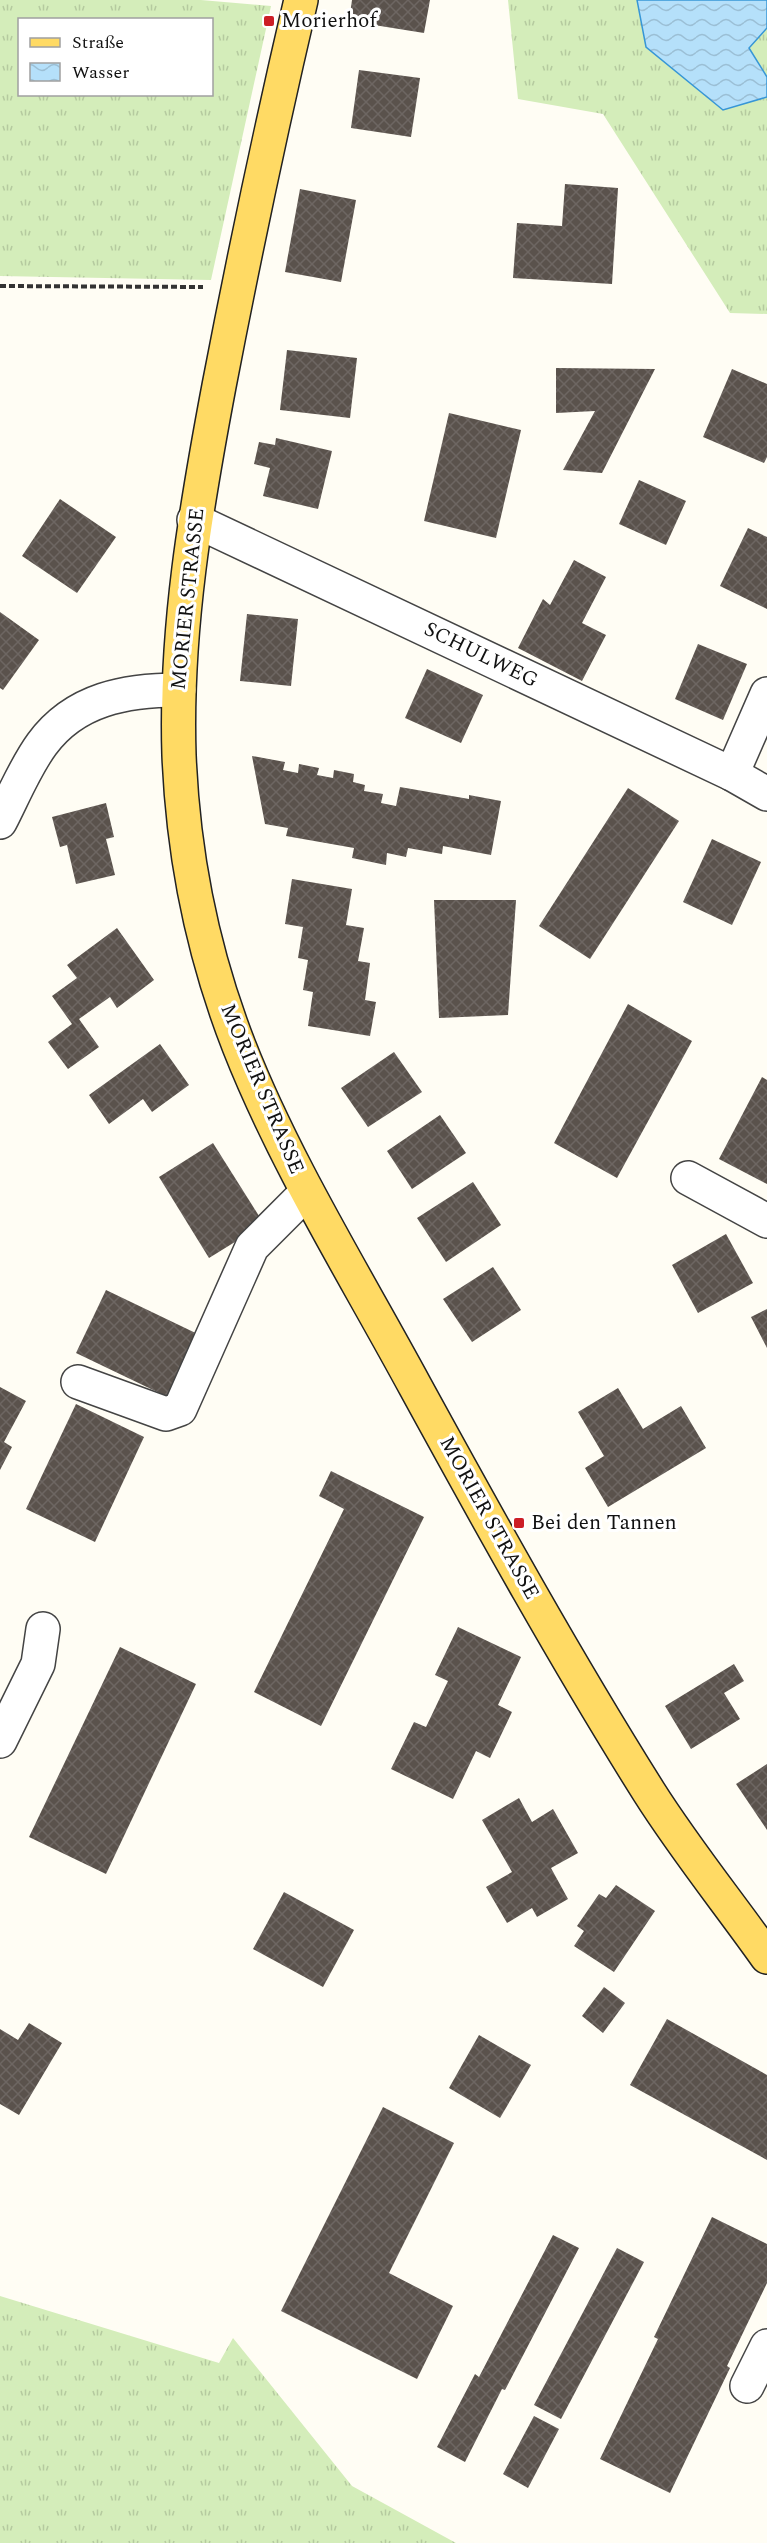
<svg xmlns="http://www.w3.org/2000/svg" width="767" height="2543" font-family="Spectral,serif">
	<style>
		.grass { fill: url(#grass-tufts); fill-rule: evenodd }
		.water { fill: url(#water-waves); stroke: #3796d6; stroke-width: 1.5 }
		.building { fill: url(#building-cross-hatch) }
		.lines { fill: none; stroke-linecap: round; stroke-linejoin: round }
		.minor-casing { stroke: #444; stroke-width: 36 }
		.major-casing { stroke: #222; stroke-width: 36 }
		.path { stroke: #333; stroke-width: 4; stroke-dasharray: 6 3; stroke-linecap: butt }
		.minor { stroke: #fff; stroke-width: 33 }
		.major { stroke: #ffda64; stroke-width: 33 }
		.poi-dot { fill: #cc1e25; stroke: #fff; stroke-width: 2 }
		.labels { text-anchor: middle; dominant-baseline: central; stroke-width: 6; stroke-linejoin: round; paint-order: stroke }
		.poi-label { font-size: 21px; fill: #111; stroke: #fff; text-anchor: start }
		.street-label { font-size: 21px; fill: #111; stroke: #fff }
	</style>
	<defs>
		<pattern id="grass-tufts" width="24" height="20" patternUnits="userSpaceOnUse" patternTransform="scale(1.5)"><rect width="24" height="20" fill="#d4edba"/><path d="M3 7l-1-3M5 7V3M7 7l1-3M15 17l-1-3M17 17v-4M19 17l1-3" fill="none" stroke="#b5ca9f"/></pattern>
		<pattern id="water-waves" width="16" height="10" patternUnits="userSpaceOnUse" patternTransform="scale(1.5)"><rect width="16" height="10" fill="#b5e0fa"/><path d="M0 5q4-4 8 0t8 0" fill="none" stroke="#9bbfd5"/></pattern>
		<pattern id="building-cross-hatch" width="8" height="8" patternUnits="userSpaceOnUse" patternTransform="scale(1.5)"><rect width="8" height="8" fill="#5a524c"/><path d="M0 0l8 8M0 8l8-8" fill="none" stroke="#6d6662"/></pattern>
	</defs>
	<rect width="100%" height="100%" fill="#fffdf4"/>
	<!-- grass -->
	<g class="grass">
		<path d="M0,0H201L271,6L211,280L0,276ZM20,20H212V94H20Z"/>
		<path d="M508,0H767V314L730,313L603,114L518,99Z"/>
		<path d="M0,2296L219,2363L233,2338L352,2486L456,2543H0Z"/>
	</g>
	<!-- water -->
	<path class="water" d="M637,0H767V28L749,48L767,77V97L723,110L646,47Z"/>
	<!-- building -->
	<g class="building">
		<path d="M352,0H430L424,33L349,21Z"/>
		<path d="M359,70L420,78L411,137L351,128Z"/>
		<path d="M565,184L618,188L612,284L513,278L517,223L562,226Z"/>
		<path d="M300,189L356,200L341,282L285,272Z"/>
		<path d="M287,350L357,358L350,418L280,410Z"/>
		<path d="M556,368L655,369L602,473L563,470L595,411L556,413Z"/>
		<path d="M732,369L767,384V457L764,463L703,437Z"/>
		<path d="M449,413L521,430L496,538L424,521Z"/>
		<path d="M276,438L332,451L318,509L263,496L270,468L254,464L259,442L275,445Z"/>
		<path d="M639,480L686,501L666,545L619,524Z"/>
		<path d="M60,499L116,537L77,593L22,556Z"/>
		<path d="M748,528L767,537V609L720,586Z"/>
		<path d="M574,560L606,577L582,623L606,635L582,681L518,648L543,599L550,605Z"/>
		<path d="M0,612L39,640L3,690L0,688Z"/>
		<path d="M247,614L298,619L291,686L240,681Z"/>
		<path d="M698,644L747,664L723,720L675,699Z"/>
		<path d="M427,669L483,695L461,743L405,718Z"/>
		<path d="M252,756L285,762L283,770L298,773L299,764L319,768L317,775L333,778L334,770L354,774L353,782L365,785L364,791L383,794L381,803L396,806L400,787L469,799V795L501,801L491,855L443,846L442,854L408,848L406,857L387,853L386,865L352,858L354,848L286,836L288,828L265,824Z"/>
		<path d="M628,788L679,821L590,959L539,926Z"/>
		<path d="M106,803L114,837L106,839L115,875L76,884L67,845L60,847L52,817Z"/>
		<path d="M712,839L761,862L732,925L683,902Z"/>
		<path d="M292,879L352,889L346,925L364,928L358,961L370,963L365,1000L376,1002L370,1036L308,1026L313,992L303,990L308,960L298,958L303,927L285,924Z"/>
		<path d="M434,900H516L508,1015L439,1018Z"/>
		<path d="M117,928L154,980L117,1008L110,997L79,1019L99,1047L68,1069L48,1042L72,1024L52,996L77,978L67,965Z"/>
		<path d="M628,1004L692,1041L617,1178L554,1143Z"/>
		<path d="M160,1044L189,1085L152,1112L143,1099L109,1124L89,1095Z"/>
		<path d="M394,1052L422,1092L368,1127L341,1088Z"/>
		<path d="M762,1077L767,1080V1184L719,1159Z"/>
		<path d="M440,1115L466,1153L412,1189L387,1151Z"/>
		<path d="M213,1143L264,1224L209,1258L159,1177Z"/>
		<path d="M473,1182L501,1225L446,1262L417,1218Z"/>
		<path d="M726,1234L753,1283L698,1313L672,1265Z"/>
		<path d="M493,1267L521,1310L472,1342L443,1299Z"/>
		<path d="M106,1290L206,1338L176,1401L76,1353Z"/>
		<path d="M767,1309V1348L751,1317Z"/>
		<path d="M0,1387L26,1401L4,1442L12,1447L0,1470Z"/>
		<path d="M618,1388L643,1429L681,1406L706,1448L608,1507L585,1468L604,1456L578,1412Z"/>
		<path d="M76,1404L144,1437L95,1542L26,1509Z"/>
		<path d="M331,1471L424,1517L321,1726L254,1692L344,1509L319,1496Z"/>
		<path d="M458,1627L521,1657L498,1705L512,1712L490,1758L476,1751L453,1799L391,1769L414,1722L426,1727L448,1681L435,1675Z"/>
		<path d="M120,1647L196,1684L106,1874L29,1837Z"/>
		<path d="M734,1664L744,1681L724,1693L740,1719L691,1749L665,1706Z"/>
		<path d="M767,1764V1830L736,1784Z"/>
		<path d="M519,1798L532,1822L553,1809L578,1853L551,1868L568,1899L537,1917L532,1908L507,1923L486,1887L512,1872L482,1820Z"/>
		<path d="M616,1885L655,1911L614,1972L574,1946L584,1931L577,1926L599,1894L606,1898Z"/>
		<path d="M284,1892L354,1930L323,1987L253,1949Z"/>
		<path d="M604,1987L625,2003L603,2033L582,2016Z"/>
		<path d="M667,2019L767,2075V2160L630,2085Z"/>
		<path d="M29,2023L62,2043L19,2115L0,2104V2029L18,2040Z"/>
		<path d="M479,2035L531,2065L500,2118L449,2088Z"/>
		<path d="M383,2107L454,2143L389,2273L453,2306L417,2379L281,2311Z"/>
		<path d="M712,2217L767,2244V2283L727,2366L730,2368L670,2493L600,2459L658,2339L654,2337Z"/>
		<path d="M553,2235L579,2248L505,2390L502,2389L465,2462L437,2447L475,2374L479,2377Z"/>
		<path d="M617,2248L644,2262L561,2419L534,2405Z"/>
		<path d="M534,2416L559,2429L528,2488L503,2474Z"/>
	</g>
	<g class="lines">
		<!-- minor casing -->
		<g class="minor-casing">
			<g id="minor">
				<path d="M194,520L732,774L767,794"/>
				<path d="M732,774L767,694"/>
				<path d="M0,822C13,797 25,767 42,744C75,699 126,690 179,690"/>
				<path d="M688,1178L767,1221"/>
				<path d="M78,1382L166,1414L180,1409L252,1247L307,1192"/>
				<path d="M0,1741L38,1664L43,1629"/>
				<path d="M747,2386L767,2346"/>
			</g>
		</g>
		<!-- major casing -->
		<g class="major-casing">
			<path id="major" d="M301,0C271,128 244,256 219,386C196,508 175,630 179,755C183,854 203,954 239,1046C285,1163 355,1275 415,1386C490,1523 566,1660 649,1792C685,1849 728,1902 767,1957"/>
		</g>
		<!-- path -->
		<path class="path" d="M0,286L203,287"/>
		<!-- minor -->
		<use href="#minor" class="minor"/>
		<!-- major -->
		<use href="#major" class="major"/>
	</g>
	<!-- markers -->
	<g class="poi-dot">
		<rect x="263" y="15" width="12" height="12" rx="3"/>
		<rect x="513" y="1517" width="12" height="12" rx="3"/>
	</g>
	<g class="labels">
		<!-- poi labels -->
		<g class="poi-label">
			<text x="281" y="21">Morierhof</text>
			<text x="531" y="1523">Bei den Tannen</text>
		</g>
		<!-- street labels -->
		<g class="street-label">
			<text transform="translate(188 599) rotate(-84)">MORIER STRASSE</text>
			<text transform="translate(481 655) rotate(26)">SCHULWEG</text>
			<text transform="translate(262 1089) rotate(67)">MORIER STRASSE</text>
			<text transform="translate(489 1518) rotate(61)">MORIER STRASSE</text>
		</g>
	</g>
	<!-- legend -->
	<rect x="18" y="18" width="195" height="78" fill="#ffffff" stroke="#a0a0a0" stroke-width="1.5"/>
	<rect x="30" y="38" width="30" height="9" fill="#ffda64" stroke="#a0a0a0" stroke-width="1.5"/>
	<text x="72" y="48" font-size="18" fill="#111111">Straße</text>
	<rect x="30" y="63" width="30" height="18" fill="url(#water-waves)" stroke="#a0a0a0" stroke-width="1.5"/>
	<text x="72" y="78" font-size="18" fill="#111111">Wasser</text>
</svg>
